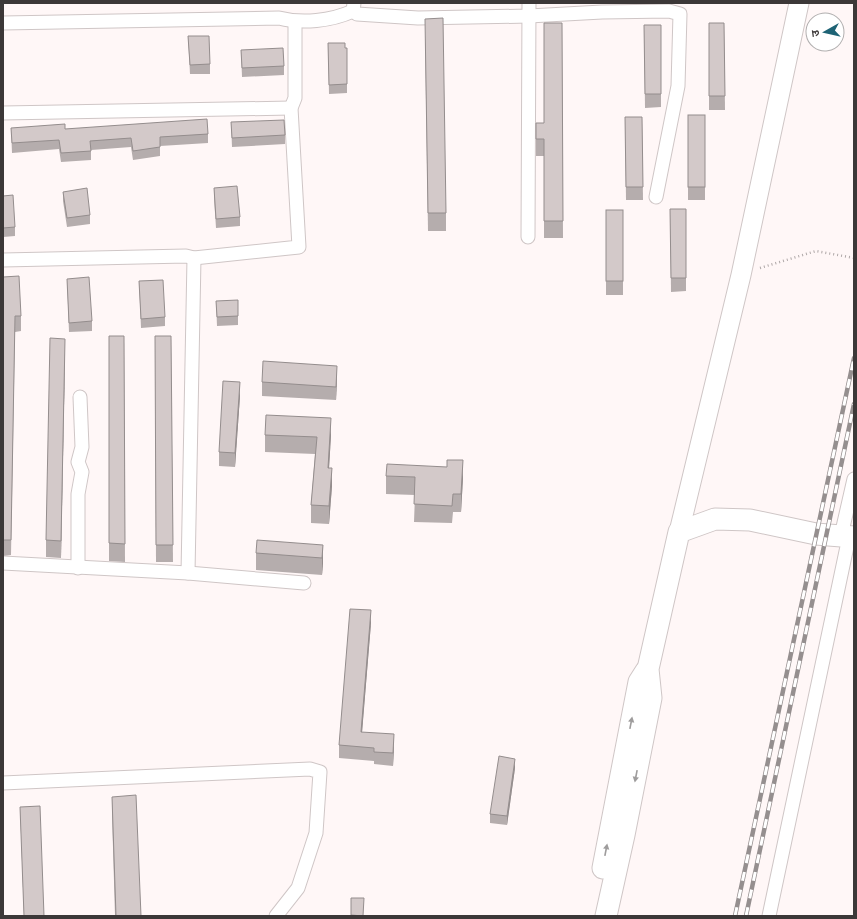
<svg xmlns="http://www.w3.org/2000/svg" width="857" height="919" font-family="'Roboto Condensed','Noto Sans Devanagari',sans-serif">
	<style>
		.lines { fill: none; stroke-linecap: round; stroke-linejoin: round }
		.street-casing { stroke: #cfc6c6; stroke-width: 15 }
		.secondary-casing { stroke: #cfc6c6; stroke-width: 21 }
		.primary-casing { stroke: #cfc6c6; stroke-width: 23 }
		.path { stroke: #aea7a7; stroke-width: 2.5; stroke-dasharray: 1 3; stroke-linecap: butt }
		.street { stroke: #fff; stroke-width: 13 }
		.secondary { stroke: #fff; stroke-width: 19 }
		.primary { stroke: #fff; stroke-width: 21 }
		.rail-casing { stroke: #958f8f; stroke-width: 4.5 }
		.rail { stroke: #fff; stroke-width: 3; stroke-dasharray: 9; stroke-linecap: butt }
		.wall { fill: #b5adad }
		.shaded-wall { fill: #948d8d }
		.building { fill: #d3c9c9; stroke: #948d8d }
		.oneway { fill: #9e9c9c }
	</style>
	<rect width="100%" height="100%" fill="#fff7f7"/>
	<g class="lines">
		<!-- street casing -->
		<g class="street-casing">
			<g id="street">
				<path d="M354,3L353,11L357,14L418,18L529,16L602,12L669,11L680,14L678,86L656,197"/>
				<path d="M3,23L279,18C302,24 331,21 353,11"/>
				<path d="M3,113L291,108"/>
				<path d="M528,237L529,3"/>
				<path d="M3,260L186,256L194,258L299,247L291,108L295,98V22"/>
				<path d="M841,536L854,479"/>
				<path d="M3,563L188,573L304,583"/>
				<path d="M78,568V494L82,472L78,462L82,447L80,397"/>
				<path d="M188,573L194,258"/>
				<path d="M3,783L310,769L320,772L316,833L298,888L276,916"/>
				<path d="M769,916L849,537"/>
			</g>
		</g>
		<!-- secondary casing -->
		<g class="secondary-casing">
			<path id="secondary" d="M679,532L741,275L799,3"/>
		</g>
		<!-- primary casing -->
		<g class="primary-casing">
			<g id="primary">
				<path d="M603,868L639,682L646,671"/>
				<path d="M606,916L624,835L651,698L648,669L679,532L715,519L750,520L816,534L854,537"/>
			</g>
		</g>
		<!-- path -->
		<path class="path" d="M760,268L816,251L854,258"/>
		<!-- street -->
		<use href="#street" class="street"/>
		<!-- secondary -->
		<use href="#secondary" class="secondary"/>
		<!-- primary -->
		<use href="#primary" class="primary"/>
		<!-- rail casing -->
		<g class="rail-casing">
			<g id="rail">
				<path d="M735,916L854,358"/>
				<path d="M746,916L854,404"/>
			</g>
		</g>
		<!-- rail -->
		<use href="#rail" class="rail"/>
	</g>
	<!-- wall -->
	<g class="wall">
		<path d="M562,23L563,238H544V156H536V123H544Z"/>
		<path d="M709,23H724L725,110H709Z"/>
		<path d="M644,25H661V107L645,108Z"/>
		<path d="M188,36L210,64V74H190Z"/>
		<path d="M425,36L446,213V231H428Z"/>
		<path d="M328,43L345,48H347V93L329,94Z"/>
		<path d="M241,50L284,66V75L242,77Z"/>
		<rect x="688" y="115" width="17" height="85"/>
		<path d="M625,117H642L643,200H626Z"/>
		<path d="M231,122L285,135V144L232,147Z"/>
		<path d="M11,128L65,129L208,134V143L160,146V156L133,160L131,147L91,150V160L61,162L59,149L12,153Z"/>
		<path d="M214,188L240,217V226L216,228L214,197Z"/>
		<path d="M63,192L90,215V224L67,227L63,201Z"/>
		<path d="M3,196L15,227V236L3,237Z"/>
		<path d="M670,209H686V291L671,292Z"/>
		<rect x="606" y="210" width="17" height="85"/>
		<path d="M3,277L21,316V331L15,332L11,555L3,556Z"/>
		<path d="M67,279L92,321V331L69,332Z"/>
		<path d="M139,281L165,317V326L141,328Z"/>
		<path d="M216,301L238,316V325L217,326Z"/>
		<path d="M109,336H124L125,562L109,561Z"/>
		<path d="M155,336H171L173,562H156Z"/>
		<path d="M65,356L61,558L46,557V540Z"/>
		<path d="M337,379L336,400L262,396V382Z"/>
		<path d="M240,396L235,467L219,466V452Z"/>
		<path d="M265,435H331L329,468L332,486L329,524L311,523V505L315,454L265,452Z"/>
		<path d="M386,476L463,478L461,512H453L452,523L414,522L415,495L386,494Z"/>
		<path d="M323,545V563L322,575L256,570V553Z"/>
		<path d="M371,623L362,732L394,747L393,766L374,764V761L339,758V745Z"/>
		<path d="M515,768L507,825L490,823V814Z"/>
		<path d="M112,797L141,916H115L112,814Z"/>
		<path d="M20,807L44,916H24Z"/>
	</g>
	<!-- shaded-wall -->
	<g class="shaded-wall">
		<path d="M65,339V356L61,558V541Z"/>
		<path d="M337,366V379L336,400V387Z"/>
		<path d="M240,382V396L235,467V453Z"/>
		<path d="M331,418V435L328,485V468Z"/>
		<path d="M463,460V478L461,512V494Z"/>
		<path d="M332,468V486L329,524V506Z"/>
		<path d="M323,545V563L322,575V558Z"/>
		<path d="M371,610V623L361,745V732Z"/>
		<path d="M394,734V747L393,766V753Z"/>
		<path d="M515,759V768L507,825V816Z"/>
	</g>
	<!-- building -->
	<g class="building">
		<path d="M443,18L446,213H428L425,19Z"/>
		<path d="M544,23H562L563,221H544V139H536V123H544Z"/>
		<path d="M709,23H724L725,96H709Z"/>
		<path d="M644,25H661V94H645Z"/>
		<path d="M188,36H209L210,64L190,65Z"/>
		<path d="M328,43H345V48H347V84L329,85Z"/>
		<path d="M283,48L284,66L242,68L241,50Z"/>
		<rect x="688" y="115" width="17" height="72"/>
		<path d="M625,117H642L643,187H626Z"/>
		<path d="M207,119L208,134L160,137V147L133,151L131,138L90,141L91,151L61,153L59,140L12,143L11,128L65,124V129Z"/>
		<path d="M284,120L285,135L232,138L231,122Z"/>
		<path d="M237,186L240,217L216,219L214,188Z"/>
		<path d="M87,188L90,215L67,218L63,192Z"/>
		<path d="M13,195L15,227L3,228V196Z"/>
		<path d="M670,209H686V278H671Z"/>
		<rect x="606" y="210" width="17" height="71"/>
		<path d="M19,276L21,316H15L11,540H3V277Z"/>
		<path d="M89,277L92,321L69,323L67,279Z"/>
		<path d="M163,280L165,317L141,319L139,281Z"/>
		<path d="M238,300V316L217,317L216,301Z"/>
		<path d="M109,336H124L125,544L109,543Z"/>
		<path d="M155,336H171L173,545H156Z"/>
		<path d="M50,338L65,339L61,541L46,540Z"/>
		<path d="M263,361L337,366L336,387L262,382Z"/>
		<path d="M223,381L240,382L235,453L219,452Z"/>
		<path d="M266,415L331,418L328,468H332L329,506L311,505L317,437L265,435Z"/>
		<path d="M447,460H463L461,494H453L452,506L414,504L415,477L386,476L387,464L447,467Z"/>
		<path d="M257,540L323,545L322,558L256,553Z"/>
		<path d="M350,609L371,610L361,732L394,734L393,753L374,752V748L339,745Z"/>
		<path d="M499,756L515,759L507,816L490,814Z"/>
		<path d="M136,795L141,916H116L112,797Z"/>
		<path d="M40,806L44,916H24L20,807Z"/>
		<path d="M351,898H364L363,916L351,915Z"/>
	</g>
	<!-- one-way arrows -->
	<defs><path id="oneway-solid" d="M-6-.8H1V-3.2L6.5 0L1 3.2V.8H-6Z"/></defs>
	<g class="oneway">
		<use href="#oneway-solid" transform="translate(631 723) rotate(-79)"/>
		<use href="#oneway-solid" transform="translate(636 776) rotate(101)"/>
		<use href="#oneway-solid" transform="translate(606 850) rotate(-79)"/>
	</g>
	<!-- border -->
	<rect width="857" height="919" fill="none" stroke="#3c3838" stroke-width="8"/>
	<!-- north arrow -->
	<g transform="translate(825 32) rotate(262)"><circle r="19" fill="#ffffff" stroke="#b1afaf"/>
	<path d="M0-3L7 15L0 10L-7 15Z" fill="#1e6375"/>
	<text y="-6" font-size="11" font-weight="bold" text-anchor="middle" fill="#3c3838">उ</text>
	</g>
</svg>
